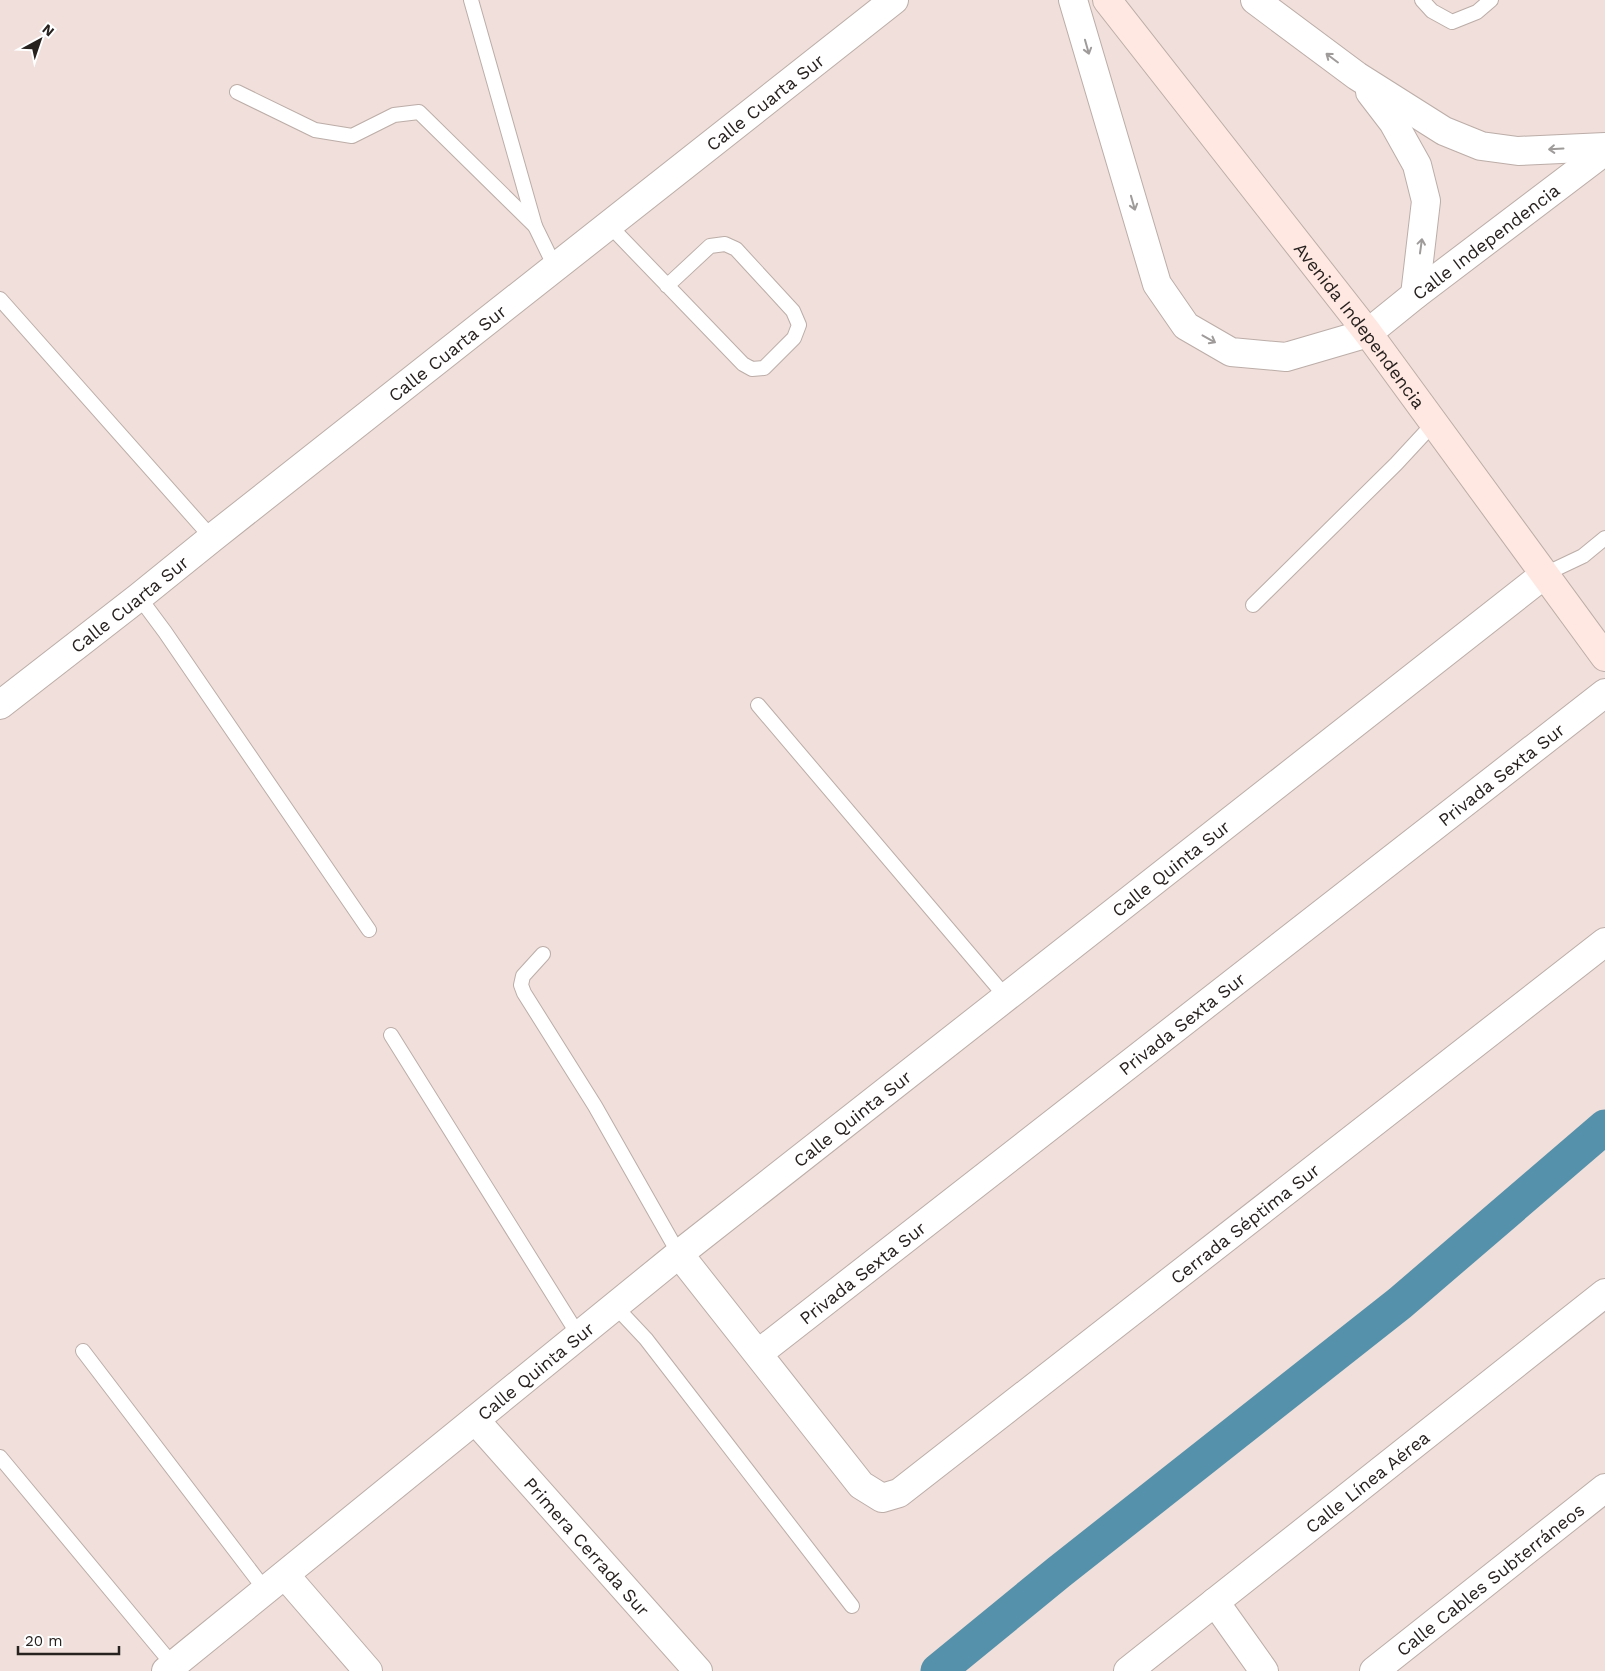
<svg xmlns="http://www.w3.org/2000/svg" width="1605" height="1671" font-family="'Work Sans',sans-serif">
	<style>
		.lines { fill: none; stroke-linecap: round; stroke-linejoin: round }
		.canal { stroke: #5591aa; stroke-width: 35 }
		.service-casing { stroke: #bcada8; stroke-width: 16 }
		.minor-casing { stroke: #bcada8; stroke-width: 30 }
		.secondary-casing { stroke: #bcada8; stroke-width: 30 }
		.service { stroke: #fff; stroke-width: 14 }
		.minor { stroke: #fff; stroke-width: 28 }
		.secondary { stroke: #ffe8e1; stroke-width: 28 }
		.oneway { stroke: #9e9b9a }
		.labels { text-anchor: middle; dominant-baseline: central; stroke-width: 4; stroke-linejoin: round; paint-order: stroke }
		.street-label { font-size: 18px; fill: #27211f; stroke: #fff }
	</style>
	<rect width="100%" height="100%" fill="#f0dfda"/>
	<g class="lines">
		<!-- canal -->
		<path class="canal" d="M938,1671L1059,1572L1400,1303L1605,1127"/>
		<!-- service casing -->
		<g class="service-casing">
			<g id="service">
				<path d="M471,0L535,226L555,267"/>
				<path d="M1422,0L1432,11L1452,22L1477,12L1491,0"/>
				<path d="M237,92L315,130L352,136L394,115L419,112L535,226"/>
				<path d="M609,225L743,364L752,369L764,368L794,338L799,325L793,311L736,249L725,244L710,246L667,286"/>
				<path d="M0,299L212,538"/>
				<path d="M1545,574L1583,556L1605,538"/>
				<path d="M139,597L165,632L369,930"/>
				<path d="M1253,605L1396,464L1434,423"/>
				<path d="M758,705L1006,997"/>
				<path d="M543,954L523,976L521,985L524,993L595,1106L679,1254"/>
				<path d="M391,1035L579,1336"/>
				<path d="M615,1306L646,1339L852,1606"/>
				<path d="M83,1351L266,1591"/>
				<path d="M0,1457L173,1665"/>
			</g>
		</g>
		<!-- minor casing -->
		<g class="minor-casing">
			<g id="minor">
				<path id="s1" d="M1073,0L1157,284L1186,326L1231,352L1286,357L1368,333L1415,295L1605,151"/>
				<path d="M1255,0L1357,76L1444,131L1481,146L1518,151L1605,147"/>
				<path d="M1370,92L1393,122L1417,165L1426,201L1415,295"/>
				<path id="s2" d="M0,705L139,597L212,538L894,0"/>
				<path id="s3" d="M679,1254L861,1485L882,1498L899,1493L1605,942"/>
				<path id="s4" d="M759,1353L1605,693"/>
				<path id="s5" d="M475,1420L698,1671"/>
				<path d="M285,1575L368,1671"/>
				<path d="M1215,1602L1264,1671"/>
				<path id="s6" d="M166,1671L679,1254L1545,574"/>
				<path id="s7" d="M1128,1671L1605,1293"/>
				<path id="s8" d="M1374,1671L1605,1488"/>
			</g>
		</g>
		<!-- secondary casing -->
		<g class="secondary-casing">
			<g id="secondary">
				<path id="s9" d="M1107,0L1368,333L1605,657"/>
			</g>
		</g>
		<!-- service -->
		<use href="#service" class="service"/>
		<!-- minor -->
		<use href="#minor" class="minor"/>
		<!-- secondary -->
		<use href="#secondary" class="secondary"/>
	</g>
	<!-- one-way arrows -->
	<defs><path id="oneway-shaft" d="M-6 0H5M1.5-3L5.5 0L1.5 3" fill="none" stroke-width="1.6" stroke-linecap="round" stroke-linejoin="round" transform="scale(1.25)"/></defs>
	<g class="oneway">
		<use href="#oneway-shaft" transform="translate(1087 47) rotate(74)"/>
		<use href="#oneway-shaft" transform="translate(1332 58) rotate(-143)"/>
		<use href="#oneway-shaft" transform="translate(1556 149) rotate(177)"/>
		<use href="#oneway-shaft" transform="translate(1133 203) rotate(74)"/>
		<use href="#oneway-shaft" transform="translate(1421 246) rotate(-82)"/>
		<use href="#oneway-shaft" transform="translate(1209 339) rotate(29)"/>
	</g>
	<g class="labels">
		<!-- street labels -->
		<g class="street-label">
			<text stroke="none"><textPath href="#s2" startOffset="974">Calle Cuarta Sur</textPath></text>
			<text stroke="none"><textPath href="#s1" startOffset="689">Calle Independencia</textPath></text>
			<text stroke="none"><textPath href="#s9" startOffset="412">Avenida Independencia</textPath></text>
			<text stroke="none"><textPath href="#s2" startOffset="569">Calle Cuarta Sur</textPath></text>
			<text stroke="none"><textPath href="#s2" startOffset="164">Calle Cuarta Sur</textPath></text>
			<text stroke="none"><textPath href="#s4" startOffset="941">Privada Sexta Sur</textPath></text>
			<text stroke="none"><textPath href="#s6" startOffset="1286">Calle Quinta Sur</textPath></text>
			<text stroke="none"><textPath href="#s4" startOffset="536">Privada Sexta Sur</textPath></text>
			<text stroke="none"><textPath href="#s6" startOffset="881">Calle Quinta Sur</textPath></text>
			<text stroke="none"><textPath href="#s3" startOffset="775">Cerrada Séptima Sur</textPath></text>
			<text stroke="none"><textPath href="#s4" startOffset="131">Privada Sexta Sur</textPath></text>
			<text stroke="none"><textPath href="#s6" startOffset="476">Calle Quinta Sur</textPath></text>
			<text stroke="none"><textPath href="#s7" startOffset="305">Calle Línea Aérea</textPath></text>
			<text stroke="none"><textPath href="#s5" startOffset="169">Primera Cerrada Sur</textPath></text>
			<text stroke="none"><textPath href="#s8" startOffset="148">Calle Cables Subterráneos</textPath></text>
		</g>
	</g>
	<!-- north arrow -->
	<g transform="translate(40 40) rotate(40)" stroke="#ffffff" stroke-width="4" paint-order="stroke">
	<path d="M0-4L9 19L0 12L-9 19Z" fill="#27211f"/>
	<text y="-8" font-size="14" font-weight="bold" text-anchor="middle" fill="#27211f">N</text>
	</g>
	<!-- scale -->
	<path d="M18 1646v8h101v-8" fill="none" stroke="#27211f" stroke-width="2.5"/>
	<text x="25" y="1646" font-size="15" fill="#27211f" stroke="#ffffff" stroke-width="4" paint-order="stroke">20 m</text>
</svg>
